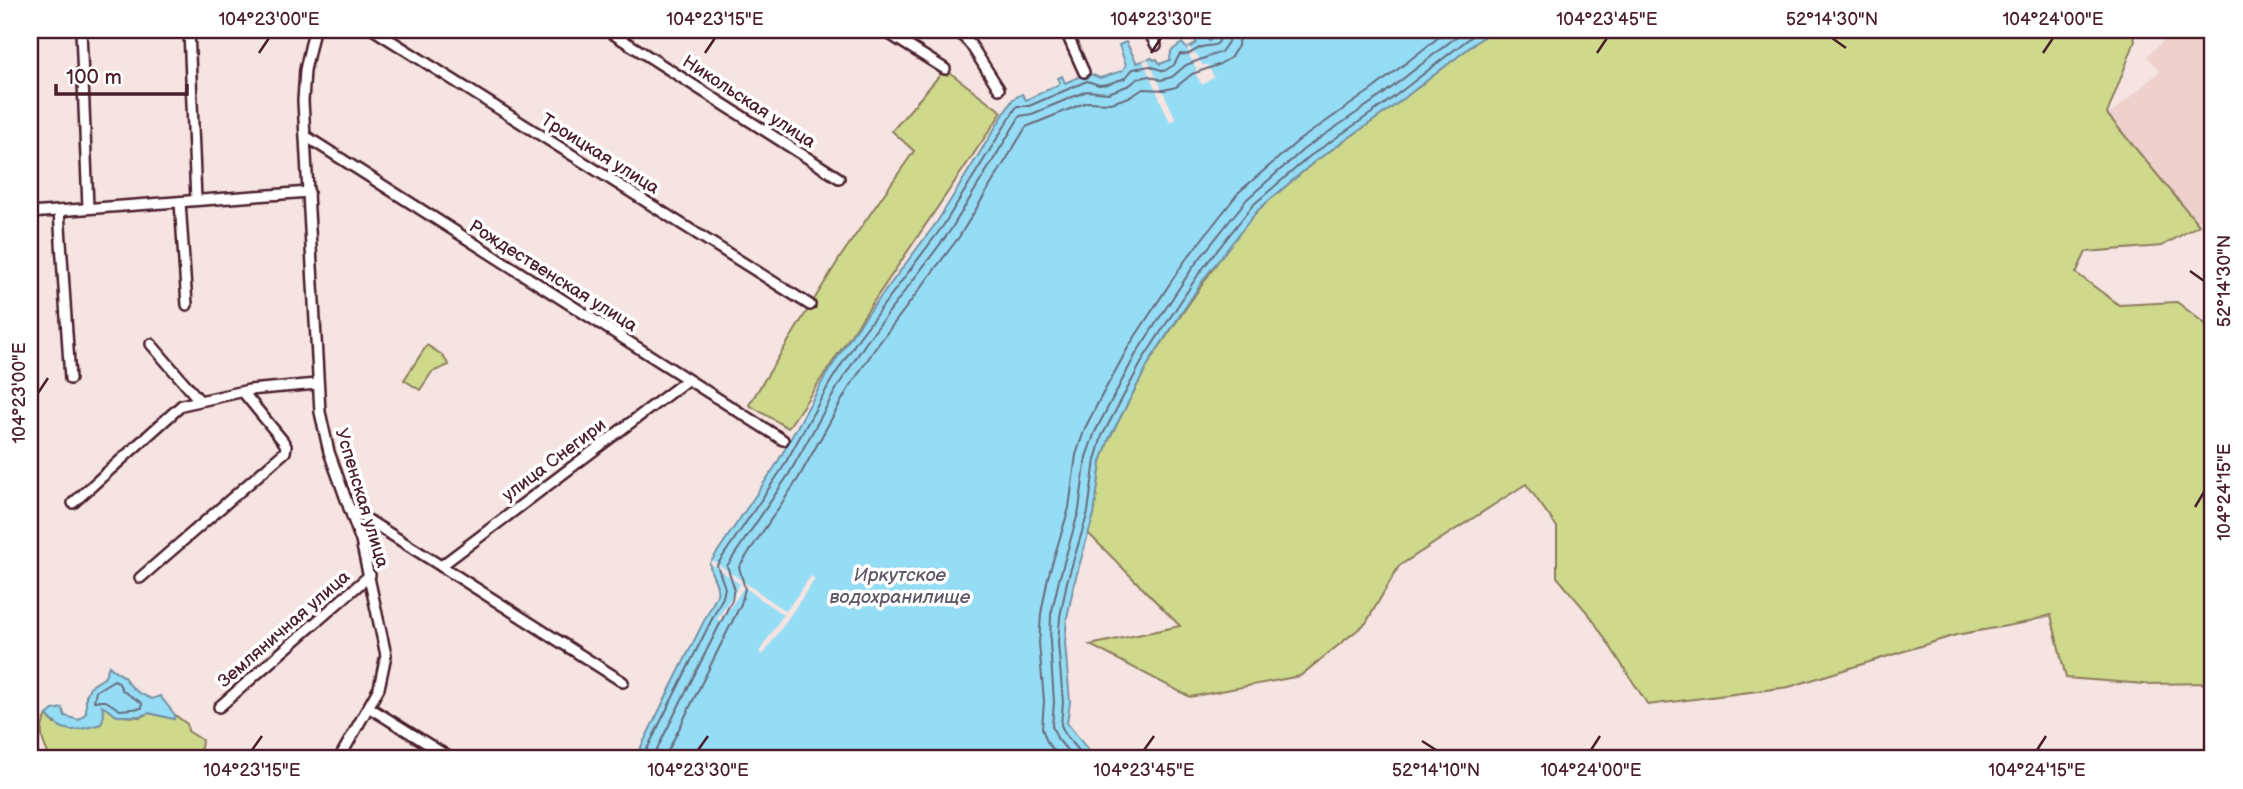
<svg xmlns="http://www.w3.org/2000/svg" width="2243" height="789" font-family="'Balsamiq Sans',sans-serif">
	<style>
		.built { fill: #eed1cc }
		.green { fill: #ced98c; stroke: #8c7c5c; stroke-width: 2 }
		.water { fill: #94ddf5; stroke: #7691a4; stroke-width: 2 }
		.pier { fill: #f5e4e1 }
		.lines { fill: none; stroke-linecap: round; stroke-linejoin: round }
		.shore { stroke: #686b7c; stroke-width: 2 }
		.minor-casing { stroke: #4a1f2b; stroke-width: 14 }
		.minor { stroke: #fff; stroke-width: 9 }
		.ticks { fill: none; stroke: #4a1f2b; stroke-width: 2.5 }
		.labels { text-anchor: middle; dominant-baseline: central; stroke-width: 7; stroke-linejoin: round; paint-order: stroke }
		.street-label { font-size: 18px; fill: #4a1f2b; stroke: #fff }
		.water-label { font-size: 19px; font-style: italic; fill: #605868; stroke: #fff }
		.neatline { fill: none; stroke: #4a1f2b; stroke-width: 2.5 }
		.ticks-label { font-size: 18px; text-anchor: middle; fill: #4a1f2b }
	</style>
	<rect width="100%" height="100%" fill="#f5e4e1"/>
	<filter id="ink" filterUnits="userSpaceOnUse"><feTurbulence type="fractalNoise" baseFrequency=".0143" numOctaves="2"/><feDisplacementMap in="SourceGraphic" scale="14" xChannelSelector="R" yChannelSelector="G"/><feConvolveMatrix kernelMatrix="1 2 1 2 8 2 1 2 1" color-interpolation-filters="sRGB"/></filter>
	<g filter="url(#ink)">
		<!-- built -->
		<path class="built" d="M2175,30H2213V213L2196,222L2107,117L2160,71L2147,56Z"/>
		<!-- green -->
		<g class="green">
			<path d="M1492,30H2132L2135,41L2107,114L2199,225L2162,246L2086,252L2076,273L2119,305L2177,302L2213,330V683L2145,684L2066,678L2051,615L2023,623L1956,635L1789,687L1648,705L1591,617L1557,577V527L1526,484L1399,566L1366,623L1300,676L1190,697L1090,645L1180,626L1088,533L1094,514L1101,462L1109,439L1151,359L1234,238L1258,210L1314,162L1390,109Z"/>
			<path d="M945,69L1002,112L788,428L749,405L841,256L914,151L892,131Z"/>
			<path d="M427,345L442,355L449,365L432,372L420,390L404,380Z"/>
			<path d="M30,692C42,712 29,739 41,759H30Z"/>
			<path d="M101,705L117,716L140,717L149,713L174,719L175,715L187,724L188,731L202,740C202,748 199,757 190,759H165L143,752L132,753L120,759H51C43,744 37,731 47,715L54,724L94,726L101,724Z"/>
		</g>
		<!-- water -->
		<g class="water">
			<path d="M1213,30H1492L1390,109L1314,162L1258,210L1206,276L1151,359L1109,439L1101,462L1094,514L1074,584L1067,618L1065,643L1070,702L1067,723L1095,759H635L717,595C720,583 709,575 710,563L776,465L825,377L852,335L937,222L1013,99L1022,94L1026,100L1060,84L1058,78L1062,76L1065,83L1088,73L1100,78L1122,71L1126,65L1119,45L1126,42L1137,63L1152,58L1154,60L1157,59L1160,64L1170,60L1171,51L1182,43L1187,49L1196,43L1193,34L1196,31H1200L1209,41L1213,36Z"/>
			<path d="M109,666C114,672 119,672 124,677C133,690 136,692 152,699L160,696L175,715L174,719L149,713L140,716H117L102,706L104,715L101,724C77,730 65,737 47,715L53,710L62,708L65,716L79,720L86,713V696L90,687L104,678Z"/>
		</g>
		<!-- pier -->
		<g class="pier">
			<path d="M1189,47L1194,54L1196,53L1203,66L1207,64L1214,77L1202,85L1194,72L1197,70L1190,57L1187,49Z"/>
			<path d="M1148,59L1176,119L1170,122L1143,61Z"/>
			<path d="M712,560L786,611L811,576L815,579L763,655L759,652L783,615L744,587L721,621L717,619L740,584L710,563Z"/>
		</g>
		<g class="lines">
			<!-- shore -->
			<g class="shore">
				<path d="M114,680L118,682L123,691L142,703V708L120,710L106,701H94L96,691Z"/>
				<path d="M642,759L723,597L725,588L717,565L782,469L831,381L858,339L943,226L1017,106H1029L1087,81L1099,85L1108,84L1125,78L1133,69L1150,66L1164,71L1174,65L1180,54C1191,56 1193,50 1202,47C1214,44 1221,49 1220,30"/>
				<path d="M652,759L732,600L734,587L727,566L789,474L838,386L865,344L950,231L1020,116L1032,114L1087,91L1108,93L1130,85L1137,79L1149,76L1161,80L1172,77L1186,65L1221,52L1228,42L1229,30"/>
				<path d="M664,759L741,604L745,589L739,567L798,479L847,391L874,350L959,237L1026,127L1087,102L1111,103L1132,96L1143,89L1164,90L1176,87L1192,74L1218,65L1230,58L1238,46L1239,30"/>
				<path d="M1060,759L1047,742L1042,728L1044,701L1039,643L1041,614L1048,577L1069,508L1076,455L1085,428L1101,397L1129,346L1184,262L1239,192L1298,141L1374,88L1448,30"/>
				<path d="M1074,759L1057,738L1052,726L1054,702L1050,643L1051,615L1059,580L1079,510L1086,457L1095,432L1137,352L1193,267L1247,199L1304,149L1381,96L1465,30"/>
				<path d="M1086,759L1065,734L1061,725L1063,702L1058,643L1060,617L1067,582L1088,512L1095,460L1102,436L1145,356L1200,272L1253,205L1310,156L1386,103L1480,30"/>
			</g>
			<!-- minor casing -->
			<g class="minor-casing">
				<g id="minor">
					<path d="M81,30L88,208"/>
					<path d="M189,30L196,200"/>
					<path d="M314,30L305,70L303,101L320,412L329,452L361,541L386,655L379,688L339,759"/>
					<path d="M374,30L810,305"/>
					<path d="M607,30L839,178"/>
					<path d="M883,30L945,69"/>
					<path d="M957,30L971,45L999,89"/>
					<path d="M1065,30L1084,72"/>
					<path d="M1148,30L1156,45"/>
					<path d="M307,137L783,440"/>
					<path d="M180,202L187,305"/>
					<path d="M59,211L70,379"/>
					<path d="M30,213L309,192"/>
					<path d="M151,344L199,400"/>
					<path d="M73,503L182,405L249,390L317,384"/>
					<path d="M349,508L441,566L687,380"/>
					<path d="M441,566L623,682"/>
					<path d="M140,578L285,452L286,446L283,441L243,392"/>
					<path d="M219,707L370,575"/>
					<path d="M370,708L452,759"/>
				</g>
			</g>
			<!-- minor -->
			<use href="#minor" class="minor"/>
		</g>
	</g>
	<!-- ticks -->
	<path class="ticks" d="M1832,38L1846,48M259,53L269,38M705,53L715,38M1151,53L1161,38M1597,53L1607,38M2043,53L2053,38M2190,271L2204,281M38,393L48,378M2195,507L2204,492M1422,741L1436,750M252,750L262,736M698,750L708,736M1144,750L1154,736M1591,750L1600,736M2037,750L2046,736"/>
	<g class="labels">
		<!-- street labels -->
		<g class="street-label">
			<text transform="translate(749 102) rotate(33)">Никольская улица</text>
			<text transform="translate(600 154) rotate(32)">Троицкая улица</text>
			<text transform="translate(553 276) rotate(32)">Рождественская улица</text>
			<text transform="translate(554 460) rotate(-37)">улица Снегири</text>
			<text transform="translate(362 498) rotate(73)">Успенская улица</text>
			<text transform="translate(284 629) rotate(-41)">Земляничная улица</text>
		</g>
		<!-- water labels -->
		<g class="water-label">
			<text x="900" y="575">Иркутское<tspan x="900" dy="22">водохранилище</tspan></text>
		</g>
	</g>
	<!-- margin -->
	<rect width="2243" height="789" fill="none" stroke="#fff" stroke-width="77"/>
	<!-- scale -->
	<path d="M56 84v10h131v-10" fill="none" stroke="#4a1f2b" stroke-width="3.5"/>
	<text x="66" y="84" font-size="21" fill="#4a1f2b" stroke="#ffffff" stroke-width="5" paint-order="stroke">100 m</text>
	<rect x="38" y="38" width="2166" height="712" class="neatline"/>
	<g class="ticks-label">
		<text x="269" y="25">104°23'00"E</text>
		<text x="715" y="25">104°23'15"E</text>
		<text x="1161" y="25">104°23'30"E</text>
		<text x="1607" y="25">104°23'45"E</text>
		<text x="1832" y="25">52°14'30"N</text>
		<text x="2053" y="25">104°24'00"E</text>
		<text transform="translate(2224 281) rotate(-90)" y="6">52°14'30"N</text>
		<text transform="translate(19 393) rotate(-90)" y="6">104°23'00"E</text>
		<text transform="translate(2224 492) rotate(-90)" y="6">104°24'15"E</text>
		<text x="252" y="776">104°23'15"E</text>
		<text x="698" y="776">104°23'30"E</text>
		<text x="1144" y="776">104°23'45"E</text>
		<text x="1436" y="776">52°14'10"N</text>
		<text x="1591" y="776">104°24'00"E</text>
		<text x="2037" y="776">104°24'15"E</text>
	</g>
</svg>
